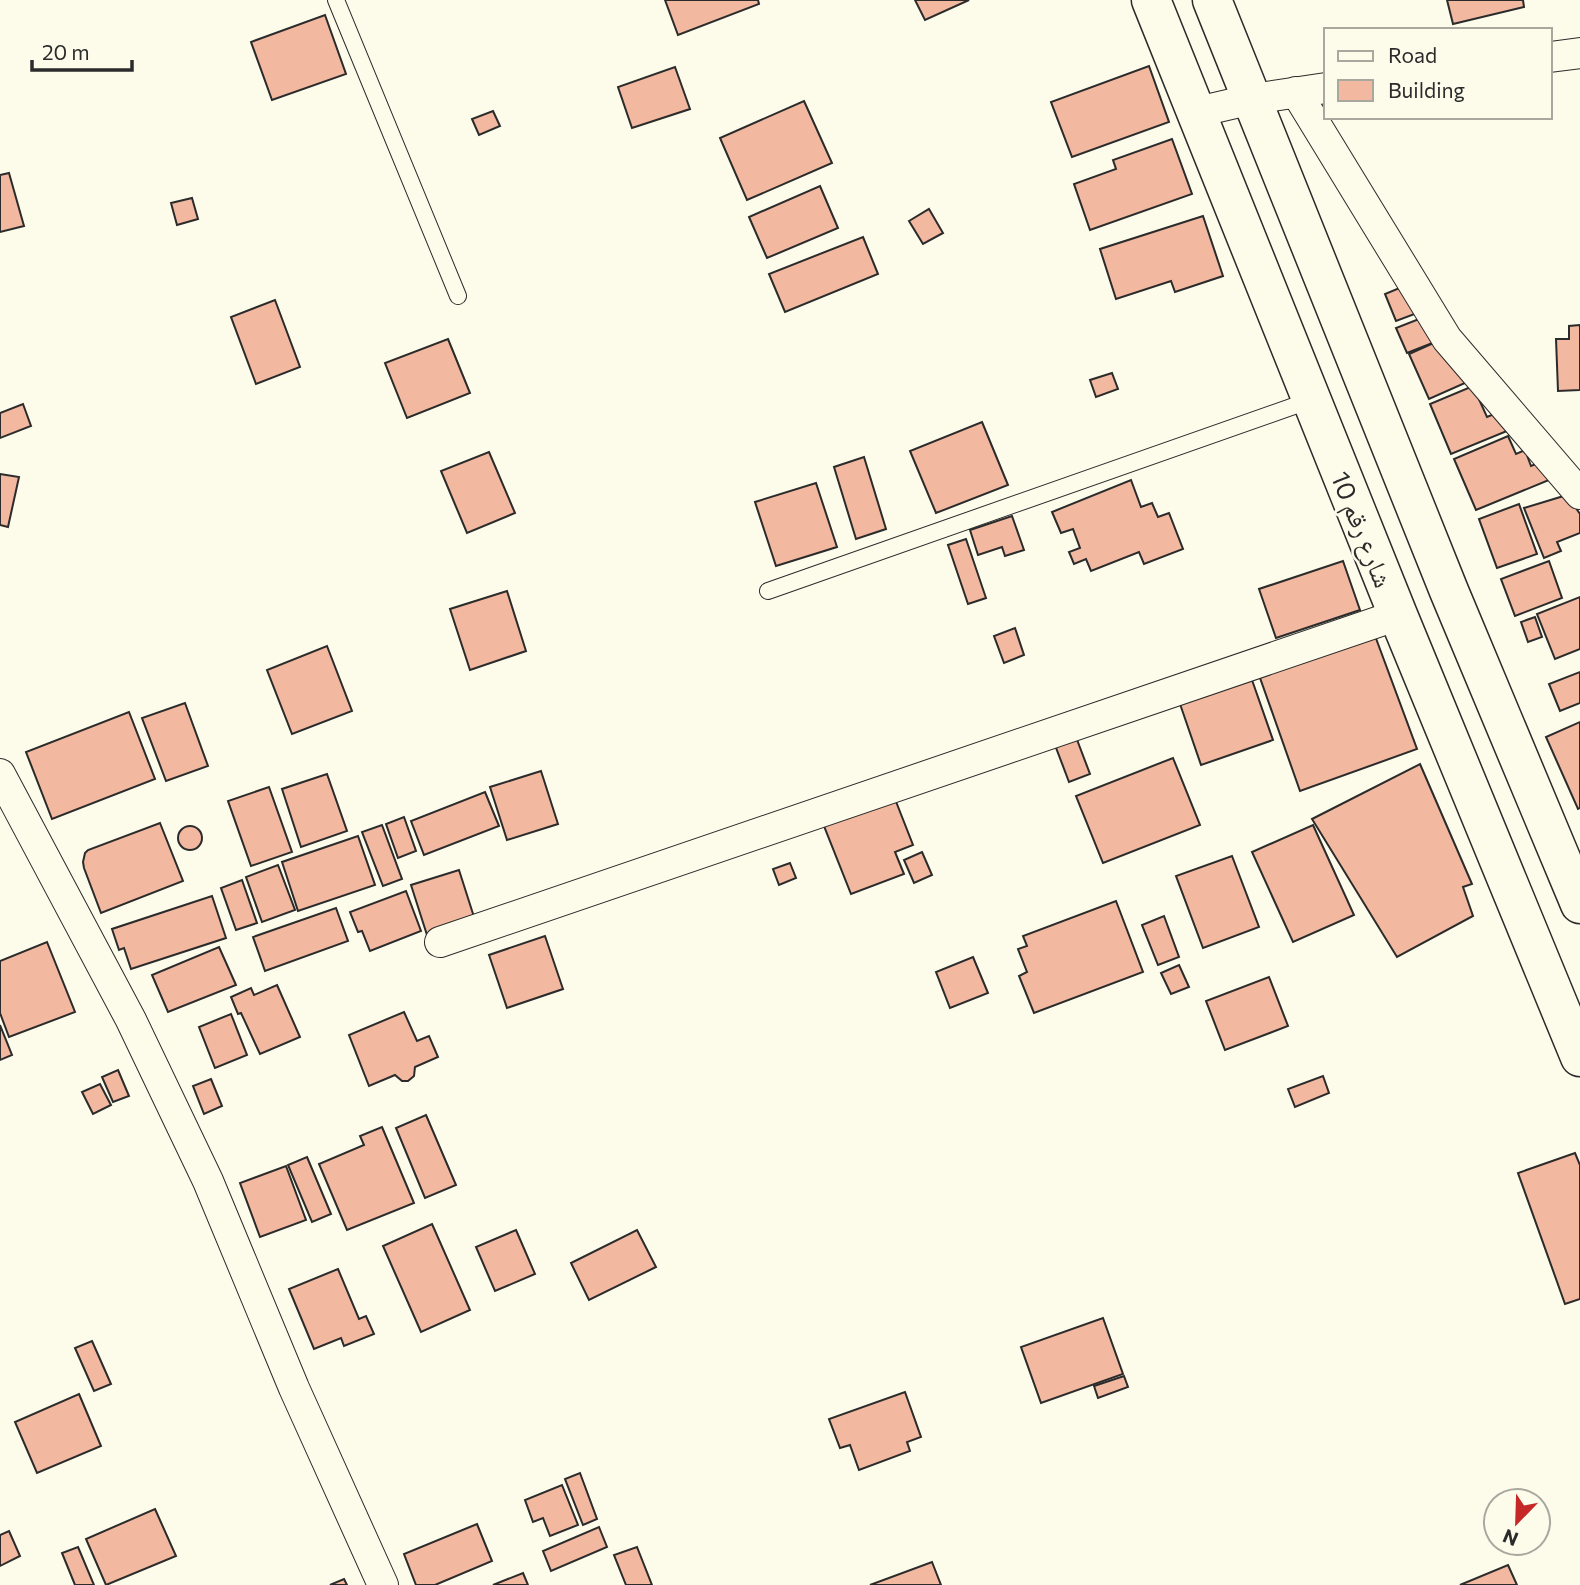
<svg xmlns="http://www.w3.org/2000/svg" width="1580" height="1585" font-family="Commissioner,'Noto Naskh Arabic',sans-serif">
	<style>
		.building { fill: #f2b8a0; stroke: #2b2b2b; stroke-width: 2 }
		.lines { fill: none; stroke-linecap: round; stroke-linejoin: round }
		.lane-casing { stroke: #2b2b2b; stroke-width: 18 }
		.street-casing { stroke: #2b2b2b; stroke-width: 32 }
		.secondary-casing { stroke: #2b2b2b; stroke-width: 41 }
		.lane { stroke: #fdfbea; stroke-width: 16 }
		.street { stroke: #fdfbea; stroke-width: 30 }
		.secondary { stroke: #fdfbea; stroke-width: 38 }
		.labels { text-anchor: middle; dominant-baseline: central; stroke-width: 5; stroke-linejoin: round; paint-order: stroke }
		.street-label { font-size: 26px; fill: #2b2b2b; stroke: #fdfbea }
	</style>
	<rect width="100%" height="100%" fill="#fdfbea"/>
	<!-- building -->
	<g class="building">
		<path d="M665,0H758L759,4L678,35Z"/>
		<path d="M915,0H969L925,20Z"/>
		<path d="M1447,0H1523L1524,7L1453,24Z"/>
		<path d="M325,15L346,74L272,100L251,42Z"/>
		<path d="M1149,66L1169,122L1072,157L1051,102Z"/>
		<path d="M675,67L690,109L632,128L618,87Z"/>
		<path d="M804,101L832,163L747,200L720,138Z"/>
		<path d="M493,111L500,126L479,135L472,119Z"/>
		<path d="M1172,139L1192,194L1090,230L1074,184L1116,169L1113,160Z"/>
		<path d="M9,173L24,226L0,232V175Z"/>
		<path d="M820,186L838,228L767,258L749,217Z"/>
		<path d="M192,198L198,219L177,225L171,203Z"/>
		<path d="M929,209L943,233L923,244L909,221Z"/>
		<path d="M1203,216L1223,276L1175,292L1171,281L1116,299L1100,249Z"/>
		<path d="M863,237L878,274L785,312L769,274Z"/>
		<path d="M1409,284L1420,312L1396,321L1385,294Z"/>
		<path d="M275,300L300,367L256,384L231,317Z"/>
		<path d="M1424,317L1435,342L1407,353L1396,328Z"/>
		<path d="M1580,325V390L1558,391L1556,339H1569V326Z"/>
		<path d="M448,339L470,393L407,418L385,363Z"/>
		<path d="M1438,341L1454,358L1465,383L1429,399L1409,354Z"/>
		<path d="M1112,373L1118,389L1096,397L1090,380Z"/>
		<path d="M1473,386L1487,417L1499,412L1507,431L1451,454L1430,404Z"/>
		<path d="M23,404L31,426L0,438V413Z"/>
		<path d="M982,422L1008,485L936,513L910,451Z"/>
		<path d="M1508,436L1516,454L1525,450L1531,466L1541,462L1549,480L1476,510L1454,459Z"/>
		<path d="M489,452L515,513L467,533L441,471Z"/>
		<path d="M864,457L886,529L856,539L834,467Z"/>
		<path d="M0,474L19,477L8,527L0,525Z"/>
		<path d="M1131,480L1141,507L1152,503L1158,517L1169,513L1183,549L1144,564L1139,552L1091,571L1086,559L1074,564L1069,552L1080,548L1073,529L1061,533L1052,512Z"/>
		<path d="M816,483L837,547L776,566L755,502Z"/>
		<path d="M1567,495L1580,514V533L1557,542L1561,551L1544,558L1524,508Z"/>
		<path d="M1519,504L1537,554L1497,568L1479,519Z"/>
		<path d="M1012,516L1024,550L1005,556L1002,547L978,555L970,530Z"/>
		<path d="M966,539L986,598L968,604L948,545Z"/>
		<path d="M1343,561L1360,610L1276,638L1259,589Z"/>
		<path d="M1549,561L1562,598L1515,616L1501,579Z"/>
		<path d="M507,591L526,651L470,670L450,609Z"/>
		<path d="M1580,597V649L1555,659L1537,614Z"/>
		<path d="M1535,617L1542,637L1528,642L1521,622Z"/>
		<path d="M1015,628L1024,655L1004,663L994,636Z"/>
		<path d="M1374,633L1417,749L1300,791L1259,675Z"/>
		<path d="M327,646L352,711L292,734L267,670Z"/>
		<path d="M1580,672V703L1560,711L1549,684Z"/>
		<path d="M1252,680L1273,740L1201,765L1180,704Z"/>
		<path d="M185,703L208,766L166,781L142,718Z"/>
		<path d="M129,712L155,779L52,819L26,752Z"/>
		<path d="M1580,722V808L1578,809L1546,737Z"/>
		<path d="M1076,737L1090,774L1069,782L1055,745Z"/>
		<path d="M1173,758L1200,825L1103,863L1076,796Z"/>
		<path d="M1420,764L1472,884L1463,887L1473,916L1397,957L1312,819Z"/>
		<path d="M541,771L558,824L507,840L490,787Z"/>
		<path d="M327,774L347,831L301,847L282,789Z"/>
		<path d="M269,787L292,852L251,866L228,801Z"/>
		<path d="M485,792L499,826L424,855L411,821Z"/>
		<path d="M895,799L913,845L895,852L904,874L851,894L824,826Z"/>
		<path d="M404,817L416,851L398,858L386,824Z"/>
		<path d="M160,823L183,881L101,913L84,868L83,862L85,853L88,850Z"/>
		<path d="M382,825L402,879L383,886L362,832Z"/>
		<path d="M1313,825L1354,915L1293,942L1252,852Z"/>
		<circle cx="190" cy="838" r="12"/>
		<path d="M358,836L375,885L298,911L282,862Z"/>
		<path d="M922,852L932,875L914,883L904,860Z"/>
		<path d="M1232,856L1259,927L1203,948L1176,876Z"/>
		<path d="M790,863L796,878L779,885L773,869Z"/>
		<path d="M278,865L295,910L262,922L246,877Z"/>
		<path d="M459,870L475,920L427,935L411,885Z"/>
		<path d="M242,880L257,923L236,930L221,888Z"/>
		<path d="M406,891L421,931L370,951L362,931L358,932L350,912Z"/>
		<path d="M212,896L226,938L131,969L124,948L119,950L112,929Z"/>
		<path d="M1116,901L1143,972L1034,1013L1019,976L1027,972L1018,949L1027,946L1023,936Z"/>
		<path d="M336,908L348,941L265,971L253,937Z"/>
		<path d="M1164,916L1179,957L1158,965L1142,925Z"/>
		<path d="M545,936L563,989L507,1008L489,955Z"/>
		<path d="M47,942L75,1012L9,1037L0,1013V961Z"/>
		<path d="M219,947L236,985L168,1012L152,975Z"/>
		<path d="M973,957L988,993L950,1008L936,972Z"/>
		<path d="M1179,965L1189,987L1171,994L1161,973Z"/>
		<path d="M1269,977L1288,1026L1225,1050L1206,1001Z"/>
		<path d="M277,985L300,1037L260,1054L241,1013L238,1014L231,997L251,988L254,995Z"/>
		<path d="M404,1012L417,1041L429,1036L438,1057L415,1067L414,1076L408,1081H402L395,1075L369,1086L349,1035Z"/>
		<path d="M231,1014L247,1055L215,1068L199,1027Z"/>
		<path d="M0,1025L12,1055L0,1060Z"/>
		<path d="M118,1070L129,1096L113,1102L102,1077Z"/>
		<path d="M1323,1076L1329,1093L1295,1107L1288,1089Z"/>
		<path d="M211,1079L222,1106L204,1114L193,1086Z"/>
		<path d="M100,1084L111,1105L93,1114L82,1092Z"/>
		<path d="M426,1115L456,1185L425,1198L396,1128Z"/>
		<path d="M382,1127L414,1203L347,1230L319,1164L364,1145L360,1136Z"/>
		<path d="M1575,1153L1580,1165V1299L1565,1304L1518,1173Z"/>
		<path d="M307,1157L331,1214L312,1222L288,1165Z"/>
		<path d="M286,1166L306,1220L260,1237L240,1183Z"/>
		<path d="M432,1224L470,1310L421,1332L383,1246Z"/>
		<path d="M516,1230L535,1274L495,1291L476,1247Z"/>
		<path d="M637,1230L656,1267L589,1300L571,1263Z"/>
		<path d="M338,1269L359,1319L366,1316L374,1334L344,1346L341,1338L314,1349L289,1289Z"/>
		<path d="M1103,1318L1123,1374L1041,1403L1021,1347Z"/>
		<path d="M92,1341L111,1384L94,1391L75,1348Z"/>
		<path d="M1124,1376L1128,1387L1098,1398L1094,1386Z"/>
		<path d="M905,1392L921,1437L907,1442L910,1451L859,1470L850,1445L840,1448L829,1419Z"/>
		<path d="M79,1394L101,1446L37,1473L15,1422Z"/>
		<path d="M580,1473L597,1519L583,1525L565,1479Z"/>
		<path d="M562,1485L578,1525L550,1536L543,1518L533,1522L525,1500Z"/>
		<path d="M155,1509L176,1556L106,1585L86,1539Z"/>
		<path d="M477,1524L492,1561L435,1585H416L404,1554Z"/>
		<path d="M599,1527L607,1547L551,1571L543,1551Z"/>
		<path d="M9,1531L20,1556L0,1566V1535Z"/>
		<path d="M78,1547L94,1585H75L62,1553Z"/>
		<path d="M637,1547L652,1585H626L614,1555Z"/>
		<path d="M932,1562L941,1585H870Z"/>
		<path d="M1508,1565L1517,1585H1460Z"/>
		<path d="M523,1573L528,1585H493Z"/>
		<path d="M344,1579L347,1585H330Z"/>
	</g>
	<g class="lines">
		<!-- lane casing -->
		<g class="lane-casing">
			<g id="lane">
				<path d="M336,0L458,296"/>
				<path d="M768,591L1311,400"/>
			</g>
		</g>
		<!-- street casing -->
		<g class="street-casing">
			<g id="street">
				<path d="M1550,57L1580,53"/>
				<path d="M1296,92L1447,339L1580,494"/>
				<path d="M1197,112L1253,99L1326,88"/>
				<path d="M0,774L131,1020L208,1181L294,1388L383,1585"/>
				<path d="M440,942L1398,615"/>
			</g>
		</g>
		<!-- secondary casing -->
		<g class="secondary-casing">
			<g id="secondary">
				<path d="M1151,0L1398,615L1580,1057"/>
				<path d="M1212,0L1449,591L1580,904"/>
			</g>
		</g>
		<!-- lane -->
		<use href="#lane" class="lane"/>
		<!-- street -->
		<use href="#street" class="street"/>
		<!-- secondary -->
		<use href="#secondary" class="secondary"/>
	</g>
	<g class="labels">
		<!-- street labels -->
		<g class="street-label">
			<text transform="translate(1363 529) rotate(68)">شارع رقم 10</text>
		</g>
	</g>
	<!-- legend -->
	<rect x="1324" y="28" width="228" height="91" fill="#fdfbea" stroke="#a9a89e" stroke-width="2"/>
	<rect x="1338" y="51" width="35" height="10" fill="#fdfbea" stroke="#a9a89e" stroke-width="2"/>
	<text x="1388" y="63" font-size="21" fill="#2b2b2b">Road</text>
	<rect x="1338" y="80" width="35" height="21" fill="#f2b8a0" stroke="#a9a89e" stroke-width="2"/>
	<text x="1388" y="98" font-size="21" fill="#2b2b2b">Building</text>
	<!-- north arrow -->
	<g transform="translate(1517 1522) rotate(203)"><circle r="33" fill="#fdfbea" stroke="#a9a89e" stroke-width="2"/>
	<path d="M0-5L12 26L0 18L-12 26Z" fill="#c62828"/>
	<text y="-10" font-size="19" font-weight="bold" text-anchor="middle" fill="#2b2b2b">N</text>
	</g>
	<!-- scale -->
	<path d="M32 60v10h100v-10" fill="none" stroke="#2b2b2b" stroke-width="3.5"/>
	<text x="42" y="60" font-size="21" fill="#2b2b2b" stroke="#fdfbea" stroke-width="5" paint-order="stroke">20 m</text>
</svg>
